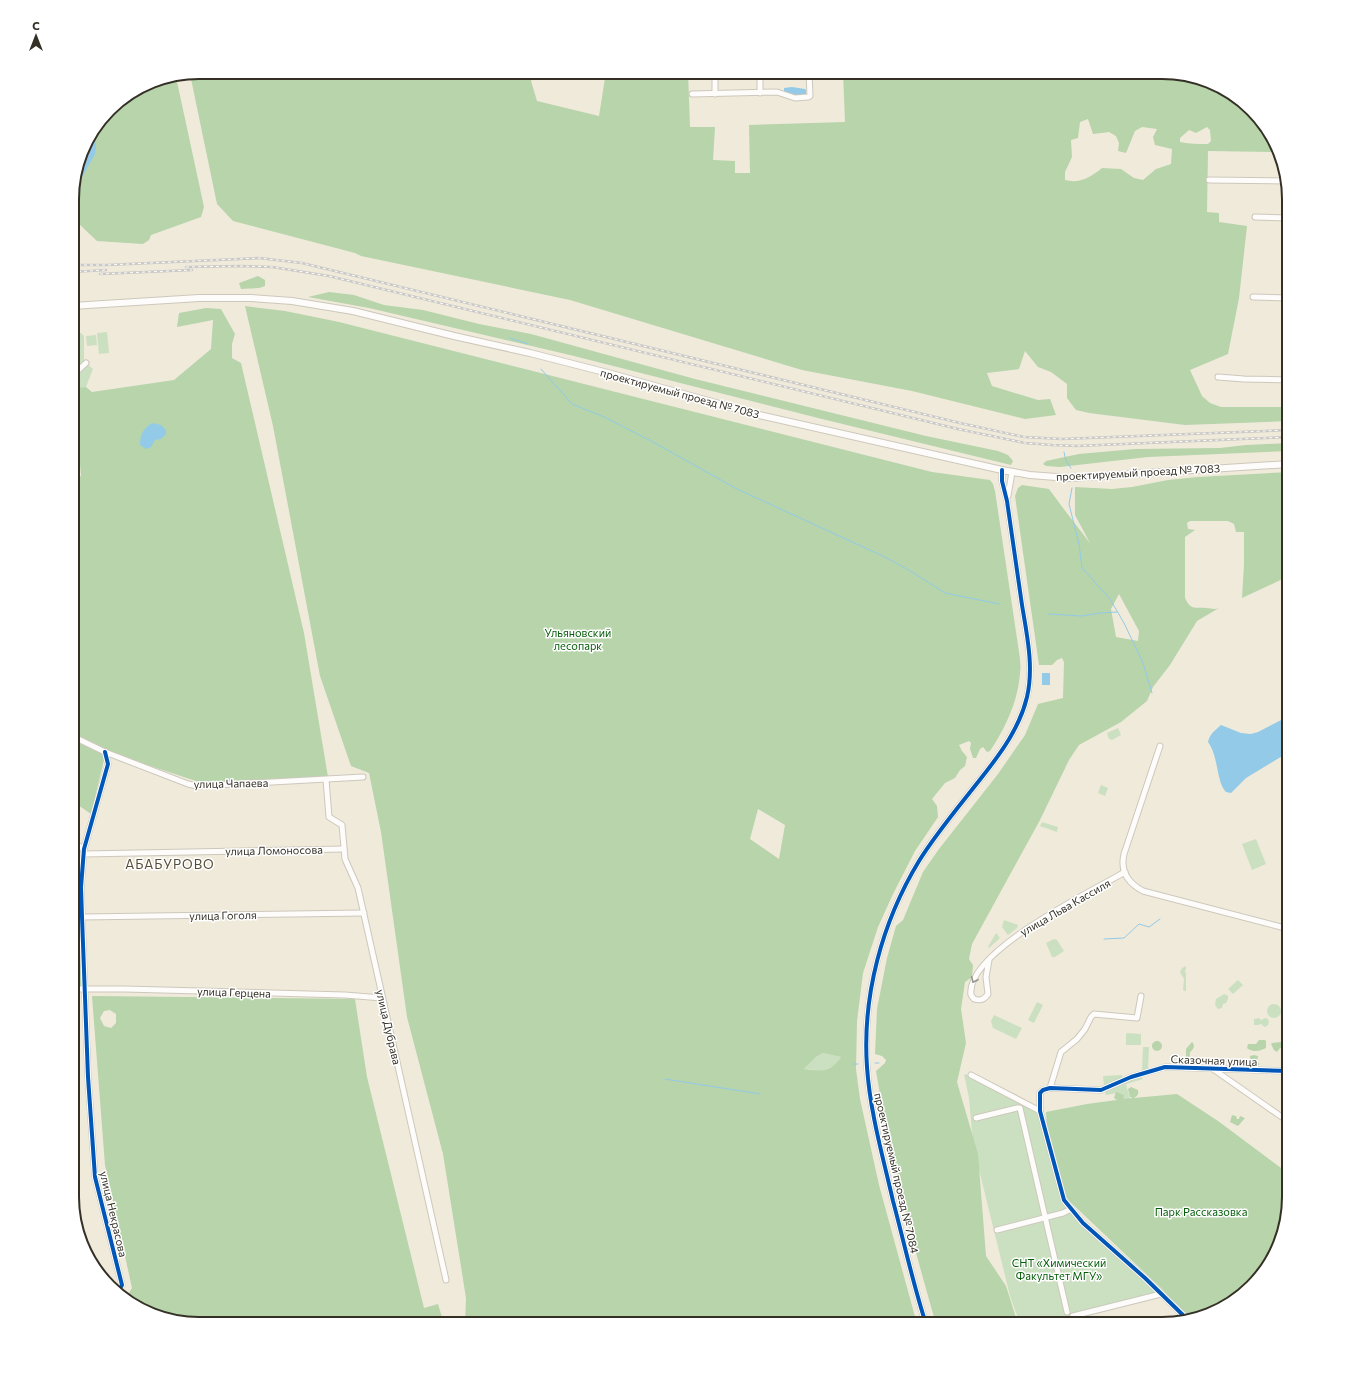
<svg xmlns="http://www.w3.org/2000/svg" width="1361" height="1396" font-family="Commissioner,sans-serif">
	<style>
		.green { fill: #cbe0c0 }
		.forest { fill: #b7d4ab; fill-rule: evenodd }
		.water { fill: #92cae7 }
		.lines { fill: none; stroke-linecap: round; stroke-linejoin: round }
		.stream { stroke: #92cae7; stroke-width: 1 }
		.minor-casing { stroke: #cdc8bc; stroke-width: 7 }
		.major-casing { stroke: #cdc8bc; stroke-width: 8 }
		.minor { stroke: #fdfcfa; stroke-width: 5 }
		.major { stroke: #fdfcfa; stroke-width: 6 }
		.rail-casing { stroke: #cbc9c5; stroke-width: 2.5 }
		.rail { stroke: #fff; stroke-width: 1; stroke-dasharray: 3; stroke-linecap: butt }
		.cycleway-casing { stroke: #fff; stroke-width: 6 }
		.cycleway { stroke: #0057b8; stroke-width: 4 }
		.oneway { stroke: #989690 }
		.labels { text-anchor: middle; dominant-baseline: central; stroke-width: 3; stroke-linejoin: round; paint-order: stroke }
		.street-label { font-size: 11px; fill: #343026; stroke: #fff }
		.park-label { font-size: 11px; fill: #055c09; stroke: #fff }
		.quarter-label { font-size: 13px; letter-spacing: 1px; fill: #554b36; stroke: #fff }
		.rim { fill: none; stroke: #343026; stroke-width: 2 }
	</style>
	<rect width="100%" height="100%" fill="#f0eadb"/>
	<!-- green -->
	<g class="green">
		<path d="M107,332L109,353L99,354L97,333Z"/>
		<path d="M72,333H81L84,336V361L93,369L86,387L72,388Z"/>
		<path d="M96,335L97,345L87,346L86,336Z"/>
		<path d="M1118,728L1121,735L1112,740L1109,739L1107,733Z"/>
		<path d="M1101,785L1108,788L1105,796L1098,793Z"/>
		<path d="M1042,822L1058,827L1057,832L1040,826Z"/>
		<path d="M1256,839L1266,864L1252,870L1242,844Z"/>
		<path d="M1004,920L1018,925L1017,928L1008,935L1002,927Z"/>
		<path d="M996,933L1000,938L989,948L988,947Z"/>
		<path d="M1054,939L1057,940L1064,951L1055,957H1052L1046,943Z"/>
		<path d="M1186,966V969L1185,971L1186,974V991H1185L1183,990L1184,979L1180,972L1182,968Z"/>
		<path d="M1238,980L1243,985L1233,994L1228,989Z"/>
		<path d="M1224,994L1228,996V999L1226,1003L1223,1004L1222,1008L1218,1009L1215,1005L1216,999Z"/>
		<path d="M1037,1002L1043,1005L1034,1023L1028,1020Z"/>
		<circle cx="1274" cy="1011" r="7"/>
		<path d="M994,1015L1022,1028L1016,1039L993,1028L991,1021Z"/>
		<path d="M1259,1018L1261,1020L1265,1018L1268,1019L1269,1022L1268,1025L1265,1027L1261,1024L1258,1025H1254V1019Z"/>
		<path d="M1127,1033L1141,1034V1045H1126V1034Z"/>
		<path d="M1143,1047H1149L1148,1069L1142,1071Z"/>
		<path d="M823,1053L841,1057C828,1074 823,1070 804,1069L816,1057Z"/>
		<path d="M964,1074L972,1076L1038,1113L1065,1203L1160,1289L1162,1295L1060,1324V1323L1055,1324H1020L1010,1296L984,1190L973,1144L969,1098Z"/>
		<path d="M1122,1075V1079L1104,1086L1103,1076Z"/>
		<path d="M1141,1076L1143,1079L1126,1084L1130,1099L1118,1100L1117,1093L1106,1095L1105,1091Z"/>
	</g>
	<!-- forest -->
	<g class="forest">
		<path d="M199,72H549V74L532,80L531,81L537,101L599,116L606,72H688L690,127H715L713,160L735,161V173H750L749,125L845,122L843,72H1170L1218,85L1258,116L1280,152L1208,151L1207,212L1219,213V222L1247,226L1239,298L1228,354L1190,370L1202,396L1210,403L1221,407H1289V421L1185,425L1089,413L1076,410L1067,398V384L1051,372L1038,367L1025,351L1019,369L987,373L992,386L1038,400L1050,399L1056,415L1025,419L912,391L802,370L570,300L361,256L355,253L233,221L217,204L190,74ZM1088,119L1093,134L1109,132L1116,136L1119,143L1118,151L1126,153L1135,131L1142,127L1157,129L1153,137L1155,145L1172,149L1171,164L1156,169L1143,180L1134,178L1121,169L1102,168C1091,177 1080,184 1065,180V172L1072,157L1071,140L1078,138L1080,122ZM1207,127L1210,130L1211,141L1208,144C1198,144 1190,144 1180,142V138L1189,130L1196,133Z"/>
		<path d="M176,77L204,207L201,217L151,235L149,240L143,244L97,241L78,223L77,202H72V191L82,156L84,152L85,143L115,104L151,82Z"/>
		<path d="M258,276L265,280V286L259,288L241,289L239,283Z"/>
		<path d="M329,292L354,295L384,305L423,310L479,324L531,334L695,379L926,436L998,451L1008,455L1013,461L1011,465L818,418L570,355L369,308L308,297Z"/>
		<path d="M245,306L285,311L339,322L932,472L990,480L993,484L995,491L1019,652C1020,659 1021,666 1020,673C1018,702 1005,728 990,751L987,752L983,747L980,749L976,758H973L970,749L971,743L969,741L959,745L962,751L967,757L965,766L960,770L955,778L945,783L932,799L937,806L938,817L915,851L893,894L878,927L863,973L857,1021L856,1069L860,1099L879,1185L917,1324H465L466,1298L443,1154L407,1017L381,832L369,773L351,766L320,676L273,426ZM758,809L785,825L779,859L750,839ZM823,1053L841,1057C829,1073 823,1071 804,1069L816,1057Z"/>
		<path d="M206,308L221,309L235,334L232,344V358L241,363L304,633L328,777L202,783L114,754L104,760L91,814L72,801V479L81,476L79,452L72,440V388L86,387L92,392L174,380L211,349L213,320L177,327L179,313Z"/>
		<path d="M1289,443V451L1148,457L1060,467L1046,466L1043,464L1046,461L1079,454L1135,449L1220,448L1246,445Z"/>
		<path d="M1289,472V576L1242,598L1244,565V532H1236L1234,524L1228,521H1190L1187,523L1188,529L1195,530L1185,537V598C1191,611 1195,607 1206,608C1211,608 1214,610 1219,608L1197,621L1170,665L1153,687L1147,701L1121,722L1079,745L1069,760L1040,820L972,944L969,959L973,965L972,977L965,982L961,1009L966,1043L957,1082L978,1154L986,1256L1006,1286L1018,1324H936C912,1241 890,1157 876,1071L885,1063L886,1060L882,1056L875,1054L877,1009L887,958L896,926L903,920L923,872L939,849L998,774L1025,735L1038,704L1063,698L1064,662L1062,658L1057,660L1052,665H1039L1015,496L1018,488L1022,485L1049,489L1066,512L1090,543L1075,515V487L1112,489L1132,487L1168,480L1198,477ZM1119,594L1139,631L1138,641L1116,637L1111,609Z"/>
		<path d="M72,919L79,920L82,986L72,987Z"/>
		<path d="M92,996L355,999L367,1077L424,1308L438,1304L444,1324H199L143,1311L126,1298L132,1288L105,1165ZM110,1010L116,1014V1023L111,1028L104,1026L100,1018L104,1011Z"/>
		<path d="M1259,1040H1265L1266,1041V1048C1259,1051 1254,1053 1247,1048L1248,1044H1256Z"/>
		<circle cx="1157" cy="1046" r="5"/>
		<path d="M1192,1042L1193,1043C1195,1047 1193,1050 1190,1052L1189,1063H1179L1186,1057V1049Z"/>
		<path d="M1281,1042L1283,1047L1280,1048L1277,1052L1274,1050L1271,1044L1272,1043Z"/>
		<path d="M1254,1055L1258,1056L1257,1061L1259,1064V1065L1250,1064V1056Z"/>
		<path d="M1131,1087L1138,1090C1139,1096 1136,1096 1134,1098L1177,1094L1218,1121L1289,1174V1197L1276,1253L1245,1293L1210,1314L1189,1319L1162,1289L1065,1197L1047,1130L1046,1112L1087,1104L1117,1100L1114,1098L1116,1092L1124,1095L1123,1099L1133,1098L1130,1097L1128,1089Z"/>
		<path d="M1232,1115L1236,1116L1237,1119H1239L1240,1116L1245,1118L1238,1126L1230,1122Z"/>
	</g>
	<!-- water -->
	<g class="water">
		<path d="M792,87L805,89L806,90V94C799,98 791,94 784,92V88Z"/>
		<path d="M94,132L96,146L95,154L81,179L77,188V198L72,195V191L83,150L86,148V142Z"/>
		<path d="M152,423L161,425L166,430V434L161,439L155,440L151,447L146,449L140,445C140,435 143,429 152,423Z"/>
		<rect x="1042" y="673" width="8" height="12"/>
		<path d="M1289,716V752L1246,778L1231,793L1226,792C1216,782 1219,757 1208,742C1210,733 1216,730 1221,725L1241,733L1251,734L1258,732Z"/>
	</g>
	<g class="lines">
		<!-- stream -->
		<g class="stream">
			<path d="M510,338L528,344"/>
			<path d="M541,369L572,404L604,417L653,442L737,489L887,558L912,572L945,593L999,604"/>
			<path d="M1064,452L1066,461L1071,468"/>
			<path d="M1072,488L1069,504L1079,544L1082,568L1110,599L1124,623L1143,663L1152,693"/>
			<path d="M1048,614L1081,616L1100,613L1117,612"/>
			<path d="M1104,939L1124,938L1139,924L1149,927L1160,919"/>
			<path d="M875,1063H879"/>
			<path d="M854,1064H858"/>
			<path d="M665,1079L760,1094"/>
		</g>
		<!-- minor casing -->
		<g class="minor-casing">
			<g id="minor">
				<path d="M715,72V94"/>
				<path d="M760,72V93"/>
				<path d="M561,74L569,72"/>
				<path d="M692,94L777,92L795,98L808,97L810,96L809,72"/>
				<path d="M1209,180L1285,181"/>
				<path d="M1255,217L1289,218"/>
				<path d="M1253,297L1289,298"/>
				<path d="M72,376L86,363"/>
				<path d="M1218,377L1244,379L1289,380"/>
				<path d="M1008,496L1012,472"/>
				<path d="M72,736L105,752L188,784L197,786L363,777"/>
				<path d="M1160,746L1124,854C1120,871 1128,883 1143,891L1289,929"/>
				<path d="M105,752L108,764L84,849L81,887L82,917L88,1077L95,1177L122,1285L118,1292"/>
				<path d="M326,780L329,817L342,825L345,859L358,888L446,1280"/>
				<path d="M72,842L84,849"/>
				<path d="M83,854L344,849"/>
				<path d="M72,888L81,887"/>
				<path d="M82,917L364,913"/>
				<path d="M989,960L986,977L988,994C984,1000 980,1001 974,999L971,995C965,952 1092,891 1125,872"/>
				<path d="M72,989H125L345,995L382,998"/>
				<path d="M1213,1069L1289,1122"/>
				<path d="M971,1075L1040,1111"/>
				<path d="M1050,1088L1061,1052L1077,1039L1085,1029L1091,1017L1094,1014L1137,1018L1141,996"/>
				<path d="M976,1118L1017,1108H1020L1067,1312"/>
				<path d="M997,1230L1063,1213L1071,1209"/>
				<path d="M1073,1316L1161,1294"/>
				<path d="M1187,1319L1145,1278L1083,1223L1064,1200L1040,1111V1093L1043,1090L1050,1088L1101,1090L1131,1077L1165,1067L1289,1071"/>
				<path d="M926,1324C913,1284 904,1242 893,1201C883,1157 870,1112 867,1067C862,996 882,922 919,861C937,832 961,804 982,777C1001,753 1020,727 1027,697C1034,667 1027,635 1022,605C1017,570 1012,536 1007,501L1002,481V470"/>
			</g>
		</g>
		<!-- major casing -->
		<g class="major-casing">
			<path id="major" d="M72,306L199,298H251L292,301L353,311L454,336L530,353L608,373L759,415L1002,470L1030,475L1069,478L1289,464"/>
		</g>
		<!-- minor -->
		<use href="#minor" class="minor"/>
		<!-- major -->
		<use href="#major" class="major"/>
		<!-- rail casing -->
		<g class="rail-casing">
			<g id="rail">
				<path d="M72,265H107L259,258L302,263L960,423L1024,437L1062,439L1289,430"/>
				<path d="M186,267L241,266L272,267L329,276L958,429L1025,443L1052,445L1076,446L1289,437"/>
				<path d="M72,272L106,270"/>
				<path d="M100,274L192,270"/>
			</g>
		</g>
		<!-- rail -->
		<use href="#rail" class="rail"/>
		<!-- cycleway casing -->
		<g class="cycleway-casing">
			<g id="cycleway">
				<path d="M105,752L108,764L84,849L81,887L82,917L88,1077L95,1177L122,1285L118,1292"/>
				<path d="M1187,1319L1145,1278L1083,1223L1064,1200L1040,1111V1093L1043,1090L1050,1088L1101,1090L1131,1077L1165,1067L1289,1071"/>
				<path d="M926,1324C913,1284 904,1242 893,1201C883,1157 870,1112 867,1067C862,996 882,922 919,861C937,832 961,804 982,777C1001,753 1020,727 1027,697C1034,667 1027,635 1022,605C1017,570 1012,536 1007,501L1002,481V470"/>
			</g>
		</g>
		<!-- cycleway -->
		<use href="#cycleway" class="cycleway"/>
	</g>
	<!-- one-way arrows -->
	<defs><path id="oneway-chevron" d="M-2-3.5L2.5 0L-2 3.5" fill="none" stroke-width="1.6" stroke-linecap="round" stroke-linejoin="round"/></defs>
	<use class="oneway" href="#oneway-chevron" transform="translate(974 980) rotate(115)"/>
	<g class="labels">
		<!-- street labels -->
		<g class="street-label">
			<text transform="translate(680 393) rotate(15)">проектируемый проезд № 7083</text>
			<text transform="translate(1138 472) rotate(-3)">проектируемый проезд № 7083</text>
			<text transform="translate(231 783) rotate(-1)">улица Чапаева</text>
			<text transform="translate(274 850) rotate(-1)">улица Ломоносова</text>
			<text transform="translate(1065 907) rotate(-30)">улица Льва Кассиля</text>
			<text transform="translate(223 915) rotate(-1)">улица Гоголя</text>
			<text transform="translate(234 992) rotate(2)">улица Герцена</text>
			<text transform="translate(389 1027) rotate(77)">улица Дубрава</text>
			<text transform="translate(1214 1060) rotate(2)">Сказочная улица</text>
			<text transform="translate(897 1173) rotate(77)">проектируемый проезд № 7084</text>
			<text transform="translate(114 1214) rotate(77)">улица Некрасова</text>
		</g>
		<!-- park labels -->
		<g class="park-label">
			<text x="578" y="632">Ульяновский<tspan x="578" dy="13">лесопарк</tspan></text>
			<text x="1201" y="1211">Парк Рассказовка</text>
			<text x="1059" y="1262">СНТ «Химический<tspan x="1059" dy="13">Факультет МГУ»</tspan></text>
		</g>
		<!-- quarter labels -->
		<g class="quarter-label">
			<text x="170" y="864">АБАБУРОВО</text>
		</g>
	</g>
	<!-- crop -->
	<path d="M0 0H1361V1396H0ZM199 79H1162A120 120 0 0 1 1282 199V1197A120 120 0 0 1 1162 1317H199A120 120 0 0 1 79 1197V199A120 120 0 0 1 199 79Z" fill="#fff" fill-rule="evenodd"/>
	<path class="rim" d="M199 79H1162A120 120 0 0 1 1282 199V1197A120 120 0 0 1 1162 1317H199A120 120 0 0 1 79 1197V199A120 120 0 0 1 199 79Z"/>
	<!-- north arrow -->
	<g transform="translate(36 36)" stroke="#ffffff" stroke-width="3" paint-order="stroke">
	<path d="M0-3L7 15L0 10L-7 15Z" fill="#343026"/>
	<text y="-6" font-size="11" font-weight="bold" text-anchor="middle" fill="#343026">С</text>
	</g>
</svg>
